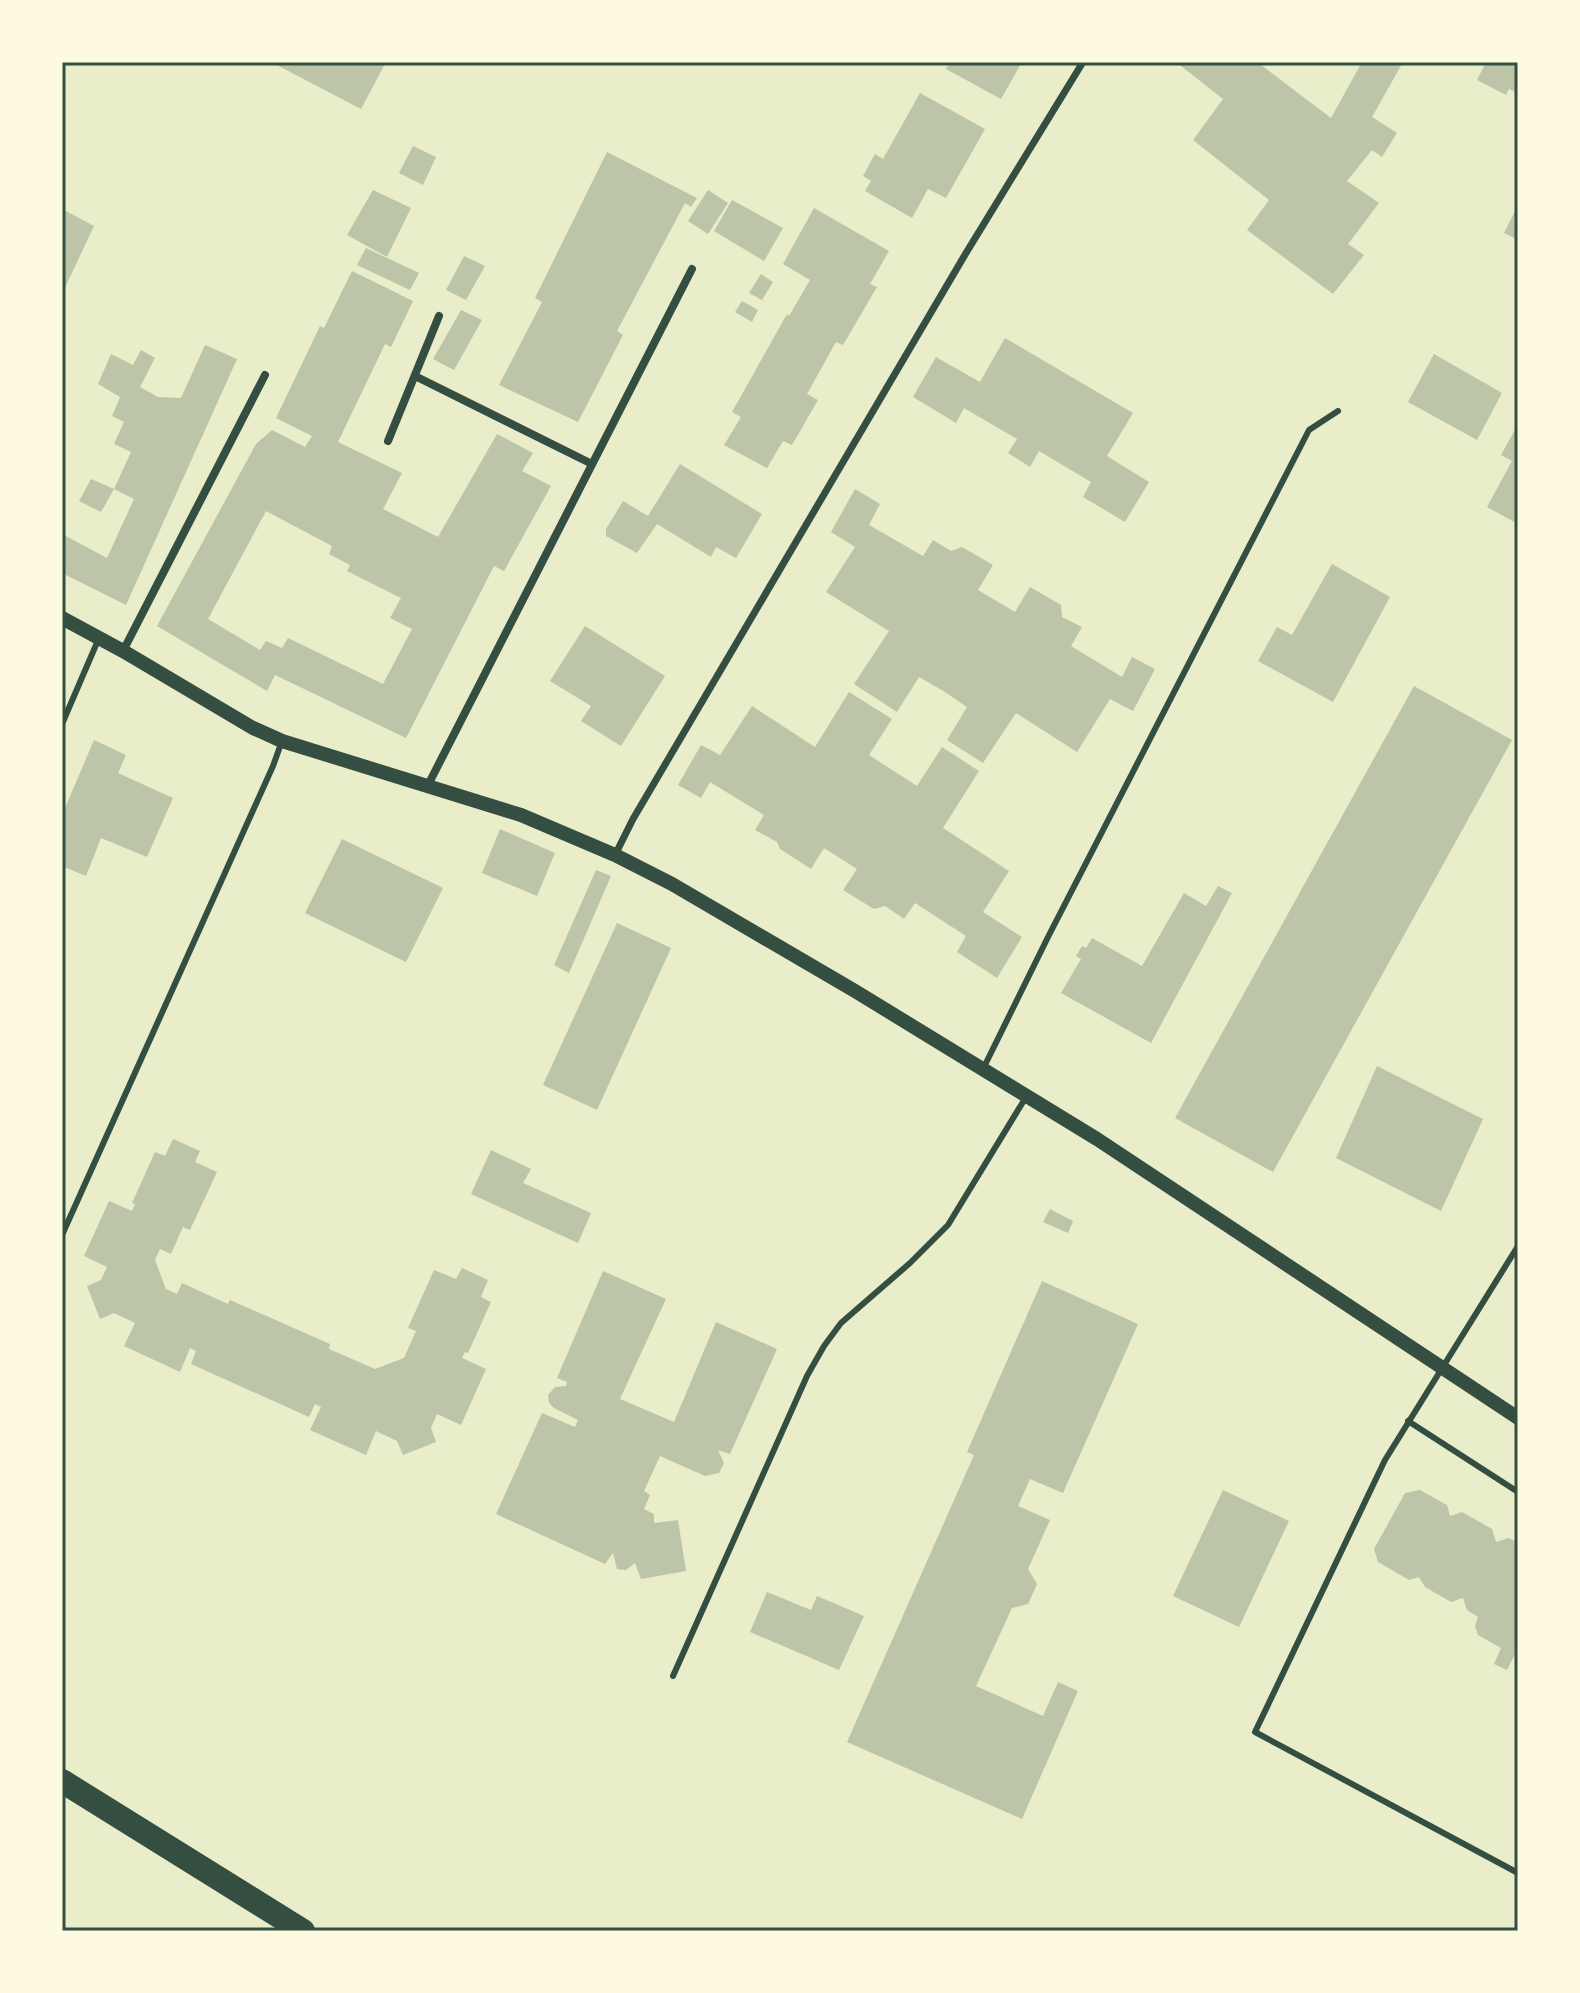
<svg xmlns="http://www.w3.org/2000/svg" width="1580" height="1993" font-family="'DM Sans',sans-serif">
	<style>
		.building { fill: #bcc5a7; fill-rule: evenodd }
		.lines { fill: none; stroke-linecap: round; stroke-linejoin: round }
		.service { stroke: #344e41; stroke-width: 6 }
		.pedestrian { stroke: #344e41; stroke-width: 7 }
		.minor { stroke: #344e41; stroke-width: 8 }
		.tertiary { stroke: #344e41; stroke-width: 14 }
		.motorway { stroke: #344e41; stroke-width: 24 }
		.neatline { fill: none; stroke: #344e41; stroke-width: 3 }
	</style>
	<rect width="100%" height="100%" fill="#e9edc9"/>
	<!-- building -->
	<g class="building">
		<path d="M271,62H386L361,109Z"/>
		<path d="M950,62H1022L1001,99L946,69Z"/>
		<path d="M1176,62H1257L1331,118L1362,62H1403L1372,117L1397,133L1382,157L1372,150L1347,181L1379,203L1348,244L1364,255L1333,294L1247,230L1269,200L1193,140L1223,99Z"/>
		<path d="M1486,62H1518V93L1509,89L1506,95L1477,80Z"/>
		<path d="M920,93L985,129L946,198L928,189L912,218L865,191L871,181L863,176L875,154L883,159Z"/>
		<path d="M413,146L436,157L423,185L399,173Z"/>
		<path d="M607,152L697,198L691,207L685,203L617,331L623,335L578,422L499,385L542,302L535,298Z"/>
		<path d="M373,190L411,208L387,257L347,235Z"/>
		<path d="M708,190L728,203L708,234L688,221Z"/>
		<path d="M732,200L783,228L764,261L714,231Z"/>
		<path d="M1518,205V240L1504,233Z"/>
		<path d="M814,208L889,251L870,284L877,287L843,345L836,342L807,394L818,400L792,445L783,441L767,468L724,445L741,417L732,412L787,314L789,316L810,280L783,264Z"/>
		<path d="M62,209L94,226L62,294Z"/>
		<path d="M366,248L419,273L410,290L357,265Z"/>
		<path d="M464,256L485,266L466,300L446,290Z"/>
		<path d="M352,271L413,301L391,347L385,344L338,442L402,473L383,509L438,537L497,434L533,453L522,471L551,486L504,571L494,566L406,738L275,675L267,691L157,626L256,444L272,430L305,447L312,436L276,418L320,326L324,328ZM266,511L332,546L329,554L350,565L347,571L401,598L390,618L412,629L383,684L288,638L282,648L266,641L260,650L208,619Z"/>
		<path d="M761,274L773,282L762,300L749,293Z"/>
		<path d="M742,301L758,310L752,322L735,312Z"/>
		<path d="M461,310L482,320L454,370L433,359Z"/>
		<path d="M1005,338L1133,413L1107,456L1149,482L1125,522L1083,497L1091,482L1039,451L1030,467L1008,453L1017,439L964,408L956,423L913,397L936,357L980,382Z"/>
		<path d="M205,345L237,359L126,605L62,573V534L107,558L134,499L114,489L131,452L114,444L124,422L112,416L120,397L98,384L111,354L133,365L141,350L155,358L140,387L158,397L181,398Z"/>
		<path d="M1434,354L1502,393L1477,440L1408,402Z"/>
		<path d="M1518,424V524L1487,507L1512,461L1501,455Z"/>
		<path d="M680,464L762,514L736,558L716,547L711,557L657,524L637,553L606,536V529L623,501L648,516Z"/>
		<path d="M91,479L114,489L101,512L79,501Z"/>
		<path d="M855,489L880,504L869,525L923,556L933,540L951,551L962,547L993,565L978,590L1015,612L1030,587L1061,605L1062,617L1082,627L1071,646L1122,677L1132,657L1155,669L1133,711L1110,699L1077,752L1016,713L983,763L947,740L967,707L945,692L919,677L897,712L854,684L889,631L826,592L855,547L831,532Z"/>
		<path d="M1332,564L1390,597L1333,702L1258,661L1277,627L1292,635Z"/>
		<path d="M585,626L665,676L621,746L581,721L591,706L550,681Z"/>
		<path d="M1414,686L1512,740L1273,1172L1175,1118Z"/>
		<path d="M849,692L892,719L869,755L917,786L942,747L979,771L943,828L1009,871L983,912L1022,937L997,978L957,952L966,936L915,903L904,919L885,906L874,909L843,890L857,869L824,848L811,869L780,849L777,842L755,830L764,815L710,782L701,798L678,785L701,745L720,755L752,706L815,747Z"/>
		<path d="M94,740L126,755L118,773L173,798L147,857L101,838L86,876L62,866V815Z"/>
		<path d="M500,829L555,853L537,896L482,873Z"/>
		<path d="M342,839L443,888L406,962L305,913Z"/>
		<path d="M596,870L611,876L569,973L554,965Z"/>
		<path d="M1218,886L1232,893L1151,1043L1061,993L1081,959L1076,956L1082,946L1086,948L1092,938L1142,966L1184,893L1206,906Z"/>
		<path d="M617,923L671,948L597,1110L543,1085Z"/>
		<path d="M1377,1066L1483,1119L1441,1211L1336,1158Z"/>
		<path d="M173,1139L200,1151L195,1162L217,1172L190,1230L183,1227L171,1254L160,1249L155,1260L166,1289L177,1294L182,1283L228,1304L230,1300L330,1344L329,1349L375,1369L404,1358L416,1331L408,1328L434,1270L456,1279L462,1268L488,1280L481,1297L491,1302L468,1353L465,1352L462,1358L486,1369L461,1425L437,1414L431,1428L436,1442L403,1455L397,1441L376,1431L366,1455L310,1430L321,1407L315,1404L309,1417L191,1364L196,1351L190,1348L180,1372L124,1346L135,1323L114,1313L100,1319L87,1286L101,1280L107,1267L84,1256L109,1201L132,1211L135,1204L132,1203L155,1152L165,1156Z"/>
		<path d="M491,1150L531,1169L523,1183L591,1213L578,1243L471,1194Z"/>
		<path d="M1050,1209L1073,1221L1068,1233L1043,1222Z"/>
		<path d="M603,1271L666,1299L620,1399L674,1422L716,1322L777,1349L730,1454L718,1450L724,1463L719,1473L705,1476L660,1456L644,1491L650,1495L644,1509L654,1514V1523L678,1520L686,1571L641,1579L635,1563L626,1570L617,1569L613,1553L605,1564L496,1514L542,1413L575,1427L578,1420L554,1408L549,1403L548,1395L555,1387L566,1386L567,1382L557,1378Z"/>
		<path d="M1042,1281L1138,1324L1063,1493L1030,1479L1018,1506L1050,1520L1028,1569L1037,1584L1028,1604L1012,1608L976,1686L1043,1716L1058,1682L1078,1691L1022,1819L847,1742L974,1455L967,1452Z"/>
		<path d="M1223,1490L1289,1521L1239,1627L1173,1596Z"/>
		<path d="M1420,1490L1447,1505L1450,1516L1462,1512L1492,1529L1496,1542L1509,1538L1518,1543V1656L1515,1654L1507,1670L1494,1664L1501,1648L1478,1635L1475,1626L1478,1617L1467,1610L1463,1598L1451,1602L1425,1587L1419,1577L1409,1580L1378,1562L1374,1549L1405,1493Z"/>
		<path d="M767,1592L811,1610L817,1596L864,1616L839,1670L750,1632Z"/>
	</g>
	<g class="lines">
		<!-- service -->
		<g class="service">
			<path d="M62,724L99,638"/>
			<path d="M984,1067L1049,935L1309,430L1338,411"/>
			<path d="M62,1235L273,766L282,741"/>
			<path d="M1518,1246L1385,1460L1255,1732L1518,1873"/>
			<path d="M1408,1421L1518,1492"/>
			<path d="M673,1676L807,1376L824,1346L841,1323L910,1263L948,1225L1026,1097"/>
		</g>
		<!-- pedestrian -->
		<path class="pedestrian" d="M615,855L633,819L966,253L1083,62"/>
		<!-- minor -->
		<g class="minor">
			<path d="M415,376L592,464"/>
			<path d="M388,441L439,316"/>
			<path d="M123,651L265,375"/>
			<path d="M427,787L692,269"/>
		</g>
		<!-- tertiary -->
		<path class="tertiary" d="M62,618L123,651L253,728L282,741L521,815L615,855L672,884L855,991L1097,1139L1518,1418"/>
		<!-- motorway -->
		<path class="motorway" d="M62,1781L303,1931"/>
	</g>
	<!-- border -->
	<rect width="1580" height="1993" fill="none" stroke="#fefae0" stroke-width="128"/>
	<rect x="64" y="64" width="1452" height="1865" class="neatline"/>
</svg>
